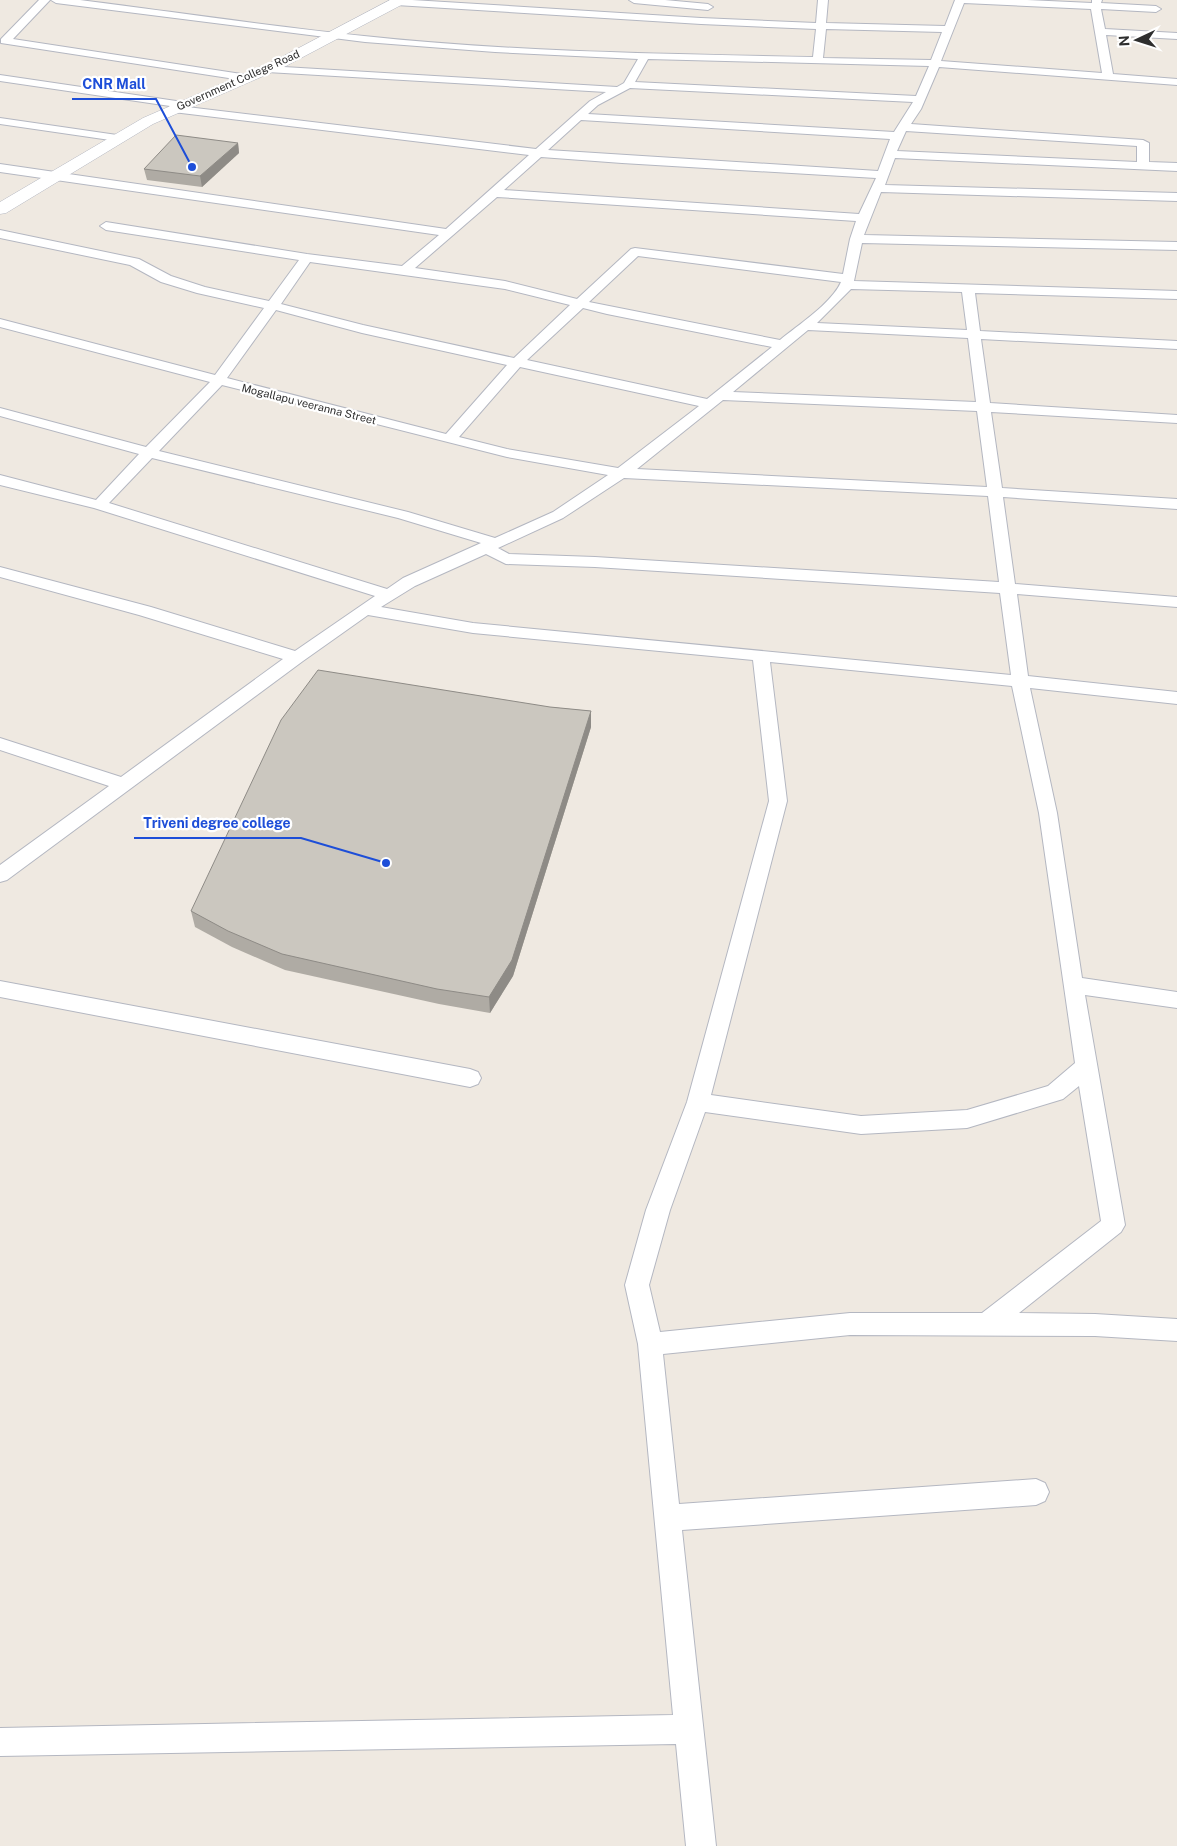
<svg xmlns="http://www.w3.org/2000/svg" width="1177" height="1846" font-family="'Public Sans',sans-serif">
	<style>
		.lines { fill: none; stroke-linecap: round; stroke-linejoin: round }
		.minor-casing { stroke: #b4b7c1; stroke-width: 2 }
		.secondary-casing { stroke: #b4b7c1; stroke-width: 1 }
		.minor { fill: #fff; fill-rule: evenodd }
		.secondary { fill: #fff; fill-rule: evenodd }
		.wall { fill: #afaba4 }
		.shaded-wall { fill: #8e8b86 }
		.building { fill: #cbc7bf; stroke: #8e8b86 }
		.labels { text-anchor: middle; dominant-baseline: central; stroke-width: 4.5; stroke-linejoin: round; paint-order: stroke }
		.far-street-label { font-size: 11px; fill: #2e2e2e; stroke: #fff }
		.leader { fill: none; stroke: #1d4ed8; stroke-width: 2 }
		.callout-dot { fill: #1d4ed8; stroke: #fff; stroke-width: 2 }
		.callout-label { font-size: 14px; text-anchor: middle; font-weight: bold; fill: #1d4ed8; stroke: #fff; stroke-width: 4.5; stroke-linejoin: round; paint-order: stroke }
	</style>
	<rect width="100%" height="100%" fill="#efe9e1"/>
	<g class="lines">
		<!-- minor casing -->
		<g class="minor-casing">
			<g id="minor">
				<path d="M39,0H50L13,39L248,75L253,78L248,81L1,43V39Z"/>
				<path d="M51,0H80C174,12 269,26 364,36C513,52 664,54 813,57L816,29L701,24L396,5L391,2L392,0H412L701,18L816,23L818,0H828L826,23L945,26L955,0H1027L1092,3V0H1102L1101,3L1156,6L1161,9L1156,12L1101,9L1105,29L1177,33V39L1106,35L1113,74L1177,79V85L939,67L921,109L911,124L1143,140L1149,143V162L1177,163V171L895,158L885,185L1177,193V201L881,192L864,235L1177,242V250L862,243L854,281L1177,291V299L975,293L980,331L1177,341V349L981,339L990,403L1177,415V423L991,412L1002,488L1177,499V509L1003,497L1015,584L1177,597V607L1017,594L1028,676L1177,692V704L1030,688L1057,813L1082,978L1177,992V1008L1085,995L1125,1225L1121,1232L1019,1313L1095,1314L1177,1319V1341L1095,1336L850,1335L663,1354L679,1504L1036,1479L1045,1483L1049,1492L1045,1501L1036,1505L682,1530L716,1846H686L676,1744L0,1756V1728L673,1715L638,1344L625,1285L646,1210L687,1102L769,801L753,660L473,633L368,615L303,661L7,880L0,882V865L109,786L0,750V738L121,777L283,659L139,615L0,577V567L151,607L295,651L375,596L94,508L0,485V475L96,500L139,454L0,416V408L146,447L210,382L0,327V319L215,375L264,308L197,293L161,282L130,265L0,238V230L139,259L171,276L205,287L269,301L299,260L106,230L100,226L106,222L307,254L402,266L439,235L0,172V164L446,229L529,155L173,112L167,109L170,106L0,81V75L183,102L189,105L187,107L536,149L590,101L606,92L267,72L262,69L267,66L617,87L624,83L638,59L495,52L365,42L56,3ZM964,3L1091,9L1102,73L941,61ZM826,29L942,32L931,60L823,58ZM648,59L929,66L916,96L635,82ZM630,88L913,102L894,132L588,114L598,105ZM581,120L890,139L878,171L548,150ZM906,131L1137,146V162L897,151ZM541,157L622,163L876,178L859,214L504,190ZM497,197L856,221L850,239L843,274L635,248L631,249L577,299L505,281L415,268ZM638,256L841,282C832,303 798,325 780,340L589,302ZM310,262L505,289L570,305L514,358L363,325L281,304ZM851,289L962,292L967,330L817,323ZM583,308L607,314L772,347L707,399L527,360ZM276,310L362,333L507,365L446,434L227,378ZM808,330L968,338L976,402L733,392ZM520,367L699,406L618,468L507,449L459,437ZM222,385L507,457L608,475L553,512L495,538L408,512L159,451ZM723,400L977,411L987,487L637,469ZM152,458L398,518L481,543L403,578L387,589L109,503ZM624,478L988,496L999,582L595,557L509,554L498,548L563,518ZM486,554L506,564L595,567L1000,593L1011,675L473,623L381,607L415,586ZM770,662L1012,686L1039,813L1075,1063L1048,1086L967,1110L861,1116L711,1095L787,801ZM1079,1086L1101,1221L982,1313H850L660,1332L649,1285L670,1210L705,1112L861,1134L967,1128L1063,1099Z"/>
				<path d="M629,0H665L708,4L713,7L708,10L634,3Z"/>
				<path d="M0,118L117,135L123,138L117,141L0,124Z"/>
				<path d="M0,981L470,1069L478,1072L481,1078L478,1084L470,1087L0,997Z"/>
			</g>
		</g>
		<!-- secondary casing -->
		<g class="secondary-casing">
			<path id="secondary" d="M390,0H407L405,3L284,67L153,124L6,213L0,214V202L143,118L274,61Z"/>
		</g>
		<!-- minor -->
		<use href="#minor" class="minor"/>
		<!-- secondary -->
		<use href="#secondary" class="secondary"/>
	</g>
	<!-- wall -->
	<g class="wall">
		<path d="M238,143L239,153L202,187L147,180L144,169Z"/>
		<path d="M550,707L591,711V727L513,976L490,1013L439,1004L285,970L232,947L195,927L191,911Z"/>
	</g>
	<!-- shaded-wall -->
	<g class="shaded-wall">
		<path d="M238,143L239,153L202,187L200,176Z"/>
		<path d="M591,711V727L513,976L490,1013L489,997Z"/>
	</g>
	<!-- building -->
	<g class="building">
		<path d="M176,135L238,143L200,176L144,169Z"/>
		<path d="M318,670L550,707L591,711L512,960L489,997L437,989L282,954L228,931L191,911L281,720Z"/>
	</g>
	<g class="labels">
		<!-- far-street labels -->
		<g class="far-street-label">
			<text transform="translate(238 80) rotate(-24)">Government College Road</text>
			<text transform="translate(309 404) rotate(14)">Mogallapu veeranna Street</text>
		</g>
	</g>
	<!-- callouts -->
	<path class="leader" d="M192 167L156 99H72M386 863L301 838H134"/>
	<g class="callout-dot">
		<circle cx="192" cy="167" r="5"/>
		<circle cx="386" cy="863" r="5"/>
	</g>
	<g class="callout-label">
		<text x="114" y="89">CNR Mall</text>
		<text x="217" y="828">Triveni degree college</text>
	</g>
	<!-- north arrow -->
	<g transform="translate(1137 40) rotate(266)" stroke="#ffffff" stroke-width="4" paint-order="stroke">
	<path d="M0-4L9 19L0 12L-9 19Z" fill="#2e2e2e"/>
	<text y="-8" font-size="14" font-weight="bold" text-anchor="middle" fill="#2e2e2e">N</text>
	</g>
</svg>
